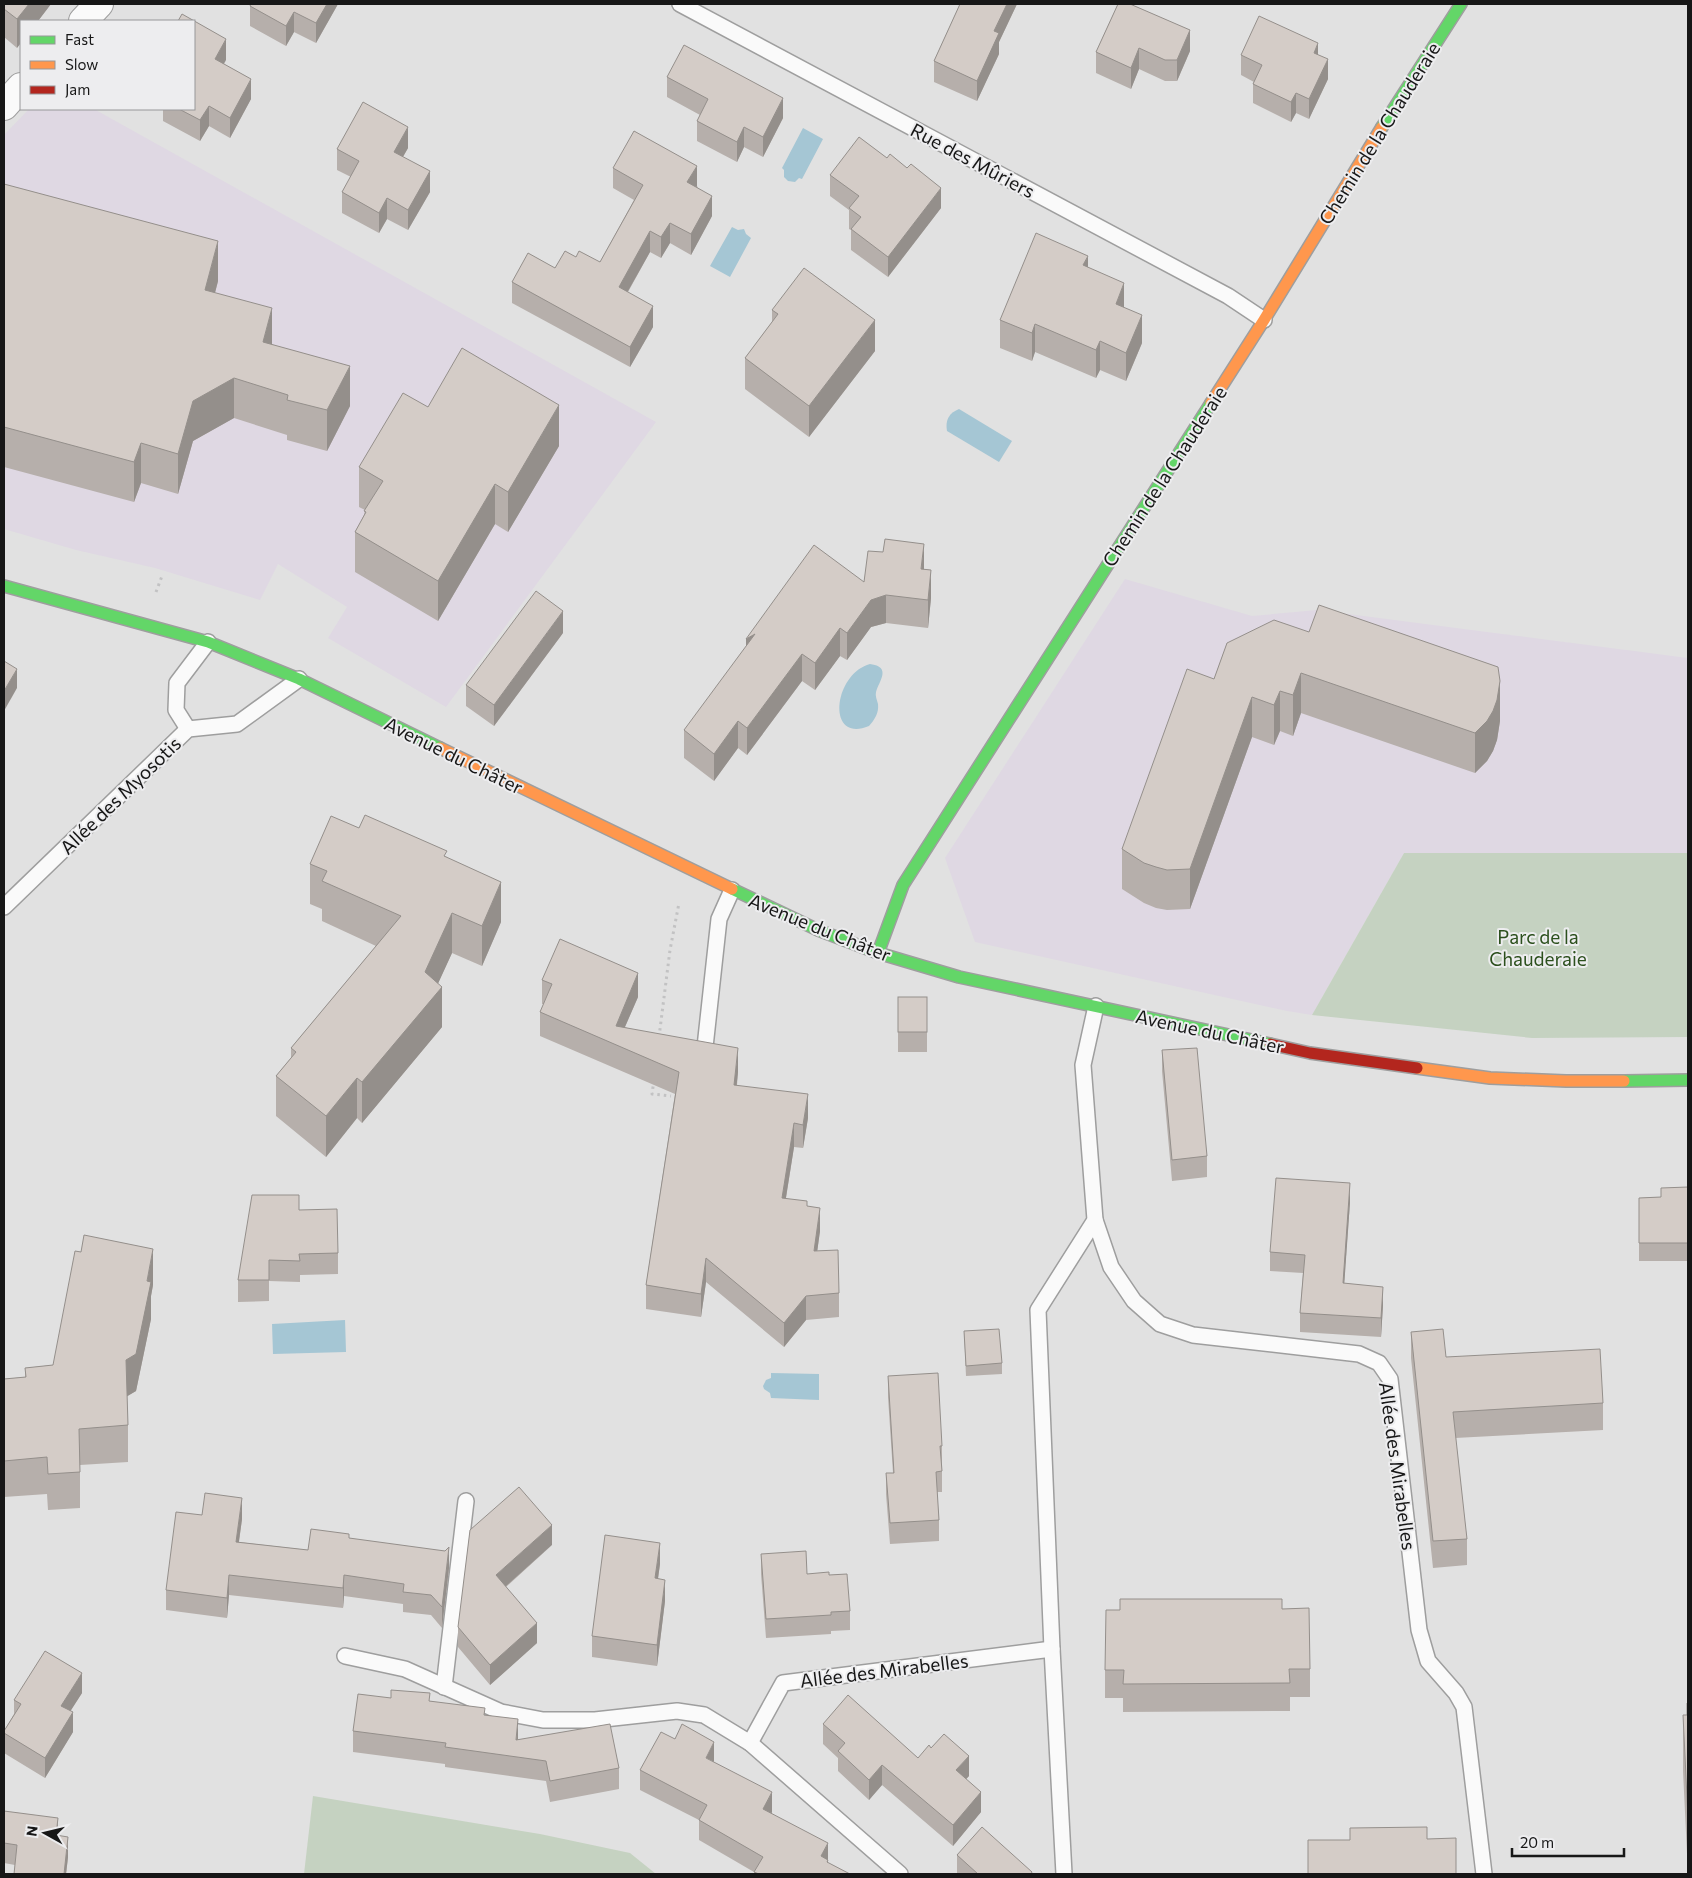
<svg xmlns="http://www.w3.org/2000/svg" width="1692" height="1878" font-family="Commissioner,sans-serif">
	<style>
		.commercial { fill: #dfd8e3 }
		.green { fill: #c5d2c1 }
		.water { fill: #a5c6d4 }
		.lines { fill: none; stroke-linecap: round; stroke-linejoin: round }
		.lane-casing { stroke: #9e9e9e; stroke-width: 18 }
		.street-casing { stroke: #9e9e9e; stroke-width: 30 }
		.fast-casing { stroke: #9e9e9e; stroke-width: 14 }
		.slow-casing { stroke: #9e9e9e; stroke-width: 14 }
		.jam-casing { stroke: #9e9e9e; stroke-width: 14 }
		.path { stroke: #c2c2c3; stroke-width: 3; stroke-dasharray: 2.5 4; stroke-linecap: butt }
		.lane { stroke: #fafafa; stroke-width: 15 }
		.street { stroke: #fafafa; stroke-width: 28 }
		.fast { stroke: #63d668; stroke-width: 11 }
		.slow { stroke: #ff974d; stroke-width: 11 }
		.jam { stroke: #b3261e; stroke-width: 11 }
		.wall { fill: #b6afab }
		.shaded-wall { fill: #948f8b }
		.building { fill: #d4ccc7; stroke: #948f8b }
		.labels { text-anchor: middle; dominant-baseline: central; stroke-width: 4; stroke-linejoin: round; paint-order: stroke }
		.street-label { font-size: 19px; fill: #171717; stroke: #ededef }
		.park-label { font-size: 19px; fill: #2c501d; stroke: #ededef }
	</style>
	<rect width="100%" height="100%" fill="#e1e1e1"/>
	<!-- commercial -->
	<g class="commercial">
		<path d="M29,109H94L656,422L446,707L328,638L347,607L278,564L260,600L155,568L76,550L4,529V135Z"/>
		<path d="M1125,579L1252,616L1317,610L1688,658V853H1404L1312,1015L1287,1011L975,942L945,858Z"/>
	</g>
	<!-- green -->
	<g class="green">
		<path d="M1404,853H1688V1037L1532,1038L1312,1015Z"/>
		<path d="M313,1796L540,1834L630,1853L656,1874H304Z"/>
	</g>
	<!-- water -->
	<g class="water">
		<path d="M803,128L823,139L802,179L799,178L795,182L788,181L784,177V170L782,168Z"/>
		<path d="M732,227L738,230L744,229L746,234L751,238L730,277L710,266Z"/>
		<path d="M959,409L1012,441L999,462L947,431C945,420 949,413 959,409Z"/>
		<path d="M870,664C892,667 879,681 876,692C875,696 877,700 878,704C879,713 875,719 869,726C826,744 833,674 870,664Z"/>
		<path d="M345,1320L346,1352L273,1354L272,1324Z"/>
		<path d="M771,1373L819,1374V1400L771,1398L770,1393L764,1389L763,1386L766,1380L771,1378Z"/>
	</g>
	<g class="lines">
		<!-- lane casing -->
		<g class="lane-casing">
			<g id="lane">
				<path d="M680,4L1228,296L1264,320"/>
				<path d="M188,729L176,710L177,683L208,642"/>
				<path d="M4,907L188,729L237,724L299,679"/>
				<path d="M705,1047L719,919L732,890"/>
				<path d="M1095,1220L1111,1267L1134,1301L1160,1324L1193,1335L1359,1354L1379,1363L1390,1379L1419,1630L1428,1661L1456,1693L1464,1707L1484,1874"/>
				<path d="M345,1656L405,1669L501,1712L543,1720H595L677,1711L704,1715L750,1743L900,1874"/>
				<path d="M444,1687L466,1501"/>
				<path d="M750,1743L783,1683L1052,1649"/>
				<path d="M1064,1874L1052,1649L1038,1310L1095,1220L1083,1065L1096,1006"/>
			</g>
		</g>
		<!-- street casing -->
		<g class="street-casing">
			<g id="street">
				<path d="M83,21L99,4"/>
				<path d="M4,106L21,87"/>
			</g>
		</g>
		<!-- fast casing -->
		<g class="fast-casing">
			<g id="fast">
				<path d="M1382,127L1461,4"/>
				<path d="M4,586L208,642L299,679L440,748"/>
				<path d="M732,889L818,930L878,953L959,977L1270,1044"/>
				<path d="M878,953L903,885L1211,403"/>
				<path d="M1624,1081L1688,1080"/>
			</g>
		</g>
		<!-- slow casing -->
		<g class="slow-casing">
			<g id="slow">
				<path d="M1211,403L1264,320L1382,127"/>
				<path d="M440,748L732,889"/>
				<path d="M1417,1068L1490,1078L1566,1081H1624"/>
			</g>
		</g>
		<!-- jam casing -->
		<g class="jam-casing">
			<path id="jam" d="M1270,1044L1310,1053L1417,1068"/>
		</g>
		<!-- path -->
		<g class="path">
			<path d="M156,592L162,576"/>
			<path d="M659,1037L670,950L679,903"/>
			<path d="M654,1080L652,1094L671,1096"/>
		</g>
		<!-- lane -->
		<use href="#lane" class="lane"/>
		<!-- street -->
		<use href="#street" class="street"/>
		<!-- fast -->
		<use href="#fast" class="fast"/>
		<!-- slow -->
		<use href="#slow" class="slow"/>
		<!-- jam -->
		<use href="#jam" class="jam"/>
	</g>
	<!-- wall -->
	<g class="wall">
		<path d="M4,4H51L38,21H21L17,48L4,37Z"/>
		<path d="M338,4L316,43L294,32L286,46L250,26V6Z"/>
		<path d="M960,4H1017L999,42V54L977,101L934,82V61Z"/>
		<path d="M1118,4L1190,51L1177,81H1165L1139,69L1131,89L1096,73V52Z"/>
		<path d="M1241,55H1318L1328,79L1309,119L1296,113L1291,122L1253,103V84L1254,82L1241,75Z"/>
		<path d="M226,60L224,64L251,99L230,138L209,126L200,141L163,121V109H194Z"/>
		<path d="M667,77L783,118L763,157L744,147L737,162L697,141V121L700,115L667,97Z"/>
		<path d="M408,148L403,157L430,192L408,230L387,219L379,233L342,213V192L351,177L337,170V149Z"/>
		<path d="M613,168L697,186L712,216L691,255L670,243L661,258L650,252L628,292L653,327L630,367L512,303V282L555,268L576,257L600,262L634,200L613,188Z"/>
		<path d="M830,175L941,208L888,277L851,250V230L849,229V210L830,196Z"/>
		<path d="M1688,177V221H1687V181Z"/>
		<path d="M4,184L218,281L215,293L272,344L350,406L327,451L287,440V435L234,418L193,441L178,494L141,483L134,502L4,467Z"/>
		<path d="M1088,267L1124,307L1142,343L1126,381L1100,370L1096,378L1035,352L1032,361L1000,348V320Z"/>
		<path d="M772,310L875,351L809,437L745,389V358L772,322Z"/>
		<path d="M428,407L559,446L508,532L495,524L438,621L355,572V532L364,515L365,510L359,507V467Z"/>
		<path d="M924,569L931,598L928,628L886,623L871,627L847,660L840,656L815,690L802,681L747,755L738,748L714,781L684,758V730L864,582Z"/>
		<path d="M563,633L494,726L466,706V685Z"/>
		<path d="M1227,643L1500,721L1497,740L1493,751L1487,761L1475,773L1301,713L1293,736L1280,731L1274,745L1252,737L1190,909L1167,910L1156,908L1144,903L1122,889V849L1214,679Z"/>
		<path d="M359,828L447,857L501,922L482,966L452,953L438,983L442,1027L362,1123L357,1118L326,1157L276,1116V1076L291,1058V1048L376,946L322,921V909L310,904V864Z"/>
		<path d="M542,980L638,997L625,1027L738,1072L737,1085L808,1118L803,1148L794,1147L786,1198L807,1206L820,1231L817,1251L839,1293V1317L806,1320L784,1347L706,1282L701,1317L646,1309V1285L675,1094L540,1036V1012L544,1004H542Z"/>
		<rect x="898" y="997" width="29" height="55"/>
		<path d="M1162,1050L1207,1156V1177L1172,1181L1162,1071Z"/>
		<path d="M1688,1187V1261H1639V1198L1661,1197Z"/>
		<path d="M1350,1202L1344,1284L1383,1305L1381,1337L1300,1332V1313L1303,1273L1270,1271V1252Z"/>
		<path d="M299,1210L338,1253V1274L300,1275V1282L269,1281V1301L238,1302V1280Z"/>
		<path d="M153,1285L151,1296V1319L136,1391L127,1396L128,1425V1462L80,1465V1508L48,1510L47,1494L4,1497V1379L25,1377V1368L53,1365Z"/>
		<path d="M964,1331L1002,1363V1374L966,1376Z"/>
		<path d="M1411,1332L1446,1357L1603,1403V1430L1455,1438L1467,1539V1565L1433,1568L1411,1358Z"/>
		<path d="M888,1376L942,1446V1492H937L939,1520V1541L890,1544L886,1494V1473H893L888,1397Z"/>
		<path d="M242,1519L239,1542L308,1550L349,1538L449,1568L442,1628L431,1615L403,1612V1604L344,1596L343,1608L229,1595L227,1618L166,1610V1590Z"/>
		<path d="M552,1545L506,1587L537,1643L490,1685L458,1647V1627Z"/>
		<path d="M761,1554L807,1574L829,1575L850,1611V1630L831,1631V1634L766,1638L761,1574Z"/>
		<path d="M660,1564L658,1579L665,1601L657,1666L592,1657V1636Z"/>
		<path d="M1282,1609L1310,1669V1697H1290V1711L1123,1712V1698H1105V1670Z"/>
		<path d="M82,1693L70,1711L73,1732L45,1778L4,1753V1731L14,1714V1700Z"/>
		<path d="M391,1698L430,1701L485,1715L518,1740L619,1768V1789L550,1802L546,1781L445,1767V1764L353,1752V1731Z"/>
		<path d="M1688,1703V1874L1683,1771V1715H1687Z"/>
		<path d="M823,1724L918,1758L931,1748L969,1776L966,1779L981,1812L953,1846L882,1785L869,1800L838,1771V1758L823,1744Z"/>
		<path d="M714,1762L772,1812L771,1814L828,1860V1863L850,1874H754V1872L699,1840V1820L640,1790V1770Z"/>
		<path d="M4,1811L58,1836L68,1857L66,1874H14L15,1865L4,1863Z"/>
		<path d="M957,1855L1032,1874H957Z"/>
	</g>
	<!-- shaded-wall -->
	<g class="shaded-wall">
		<path d="M29,4H51L38,21H21V43L17,48V19Z"/>
		<path d="M327,4H338L316,43V23Z"/>
		<path d="M1007,4H1017L999,42V54L977,101V81L994,31Z"/>
		<path d="M294,12V32L286,46V26Z"/>
		<path d="M1190,30V51L1177,81V60Z"/>
		<path d="M226,39V60L215,79V59Z"/>
		<path d="M1318,43V63L1314,53Z"/>
		<path d="M1139,48V69L1131,89V68Z"/>
		<path d="M1328,59V79L1309,119V99Z"/>
		<path d="M251,79V99L230,138V118Z"/>
		<path d="M1296,93V113L1291,122V102Z"/>
		<path d="M783,98V118L763,157V137Z"/>
		<path d="M209,106V126L200,141V120Z"/>
		<path d="M408,127V148L394,172V152Z"/>
		<path d="M744,127V147L737,162V142Z"/>
		<path d="M697,166V186L687,202V182Z"/>
		<path d="M430,171V192L408,230V210Z"/>
		<path d="M941,188V208L888,277V257Z"/>
		<path d="M712,196V216L691,255V234Z"/>
		<path d="M387,198V219L379,233V213Z"/>
		<path d="M670,223V243L661,258V237Z"/>
		<path d="M650,231V252L619,307V287Z"/>
		<path d="M218,241V281L205,331V290Z"/>
		<path d="M1088,256V284L1083,265Z"/>
		<path d="M1124,283V311L1116,304Z"/>
		<path d="M653,306V327L630,367V347Z"/>
		<path d="M272,308V348L263,342Z"/>
		<path d="M1142,315V343L1126,381V353Z"/>
		<path d="M875,320V351L809,437V406Z"/>
		<path d="M1035,324V352L1032,361V333Z"/>
		<path d="M1100,341V370L1096,378V350Z"/>
		<path d="M350,366V406L327,451V410Z"/>
		<path d="M234,378V418L193,441L178,494V454L193,401Z"/>
		<path d="M559,405V446L508,532V492Z"/>
		<path d="M141,443V483L134,502V462Z"/>
		<path d="M495,484V524L438,621V581Z"/>
		<path d="M924,544V571L921,569Z"/>
		<path d="M931,570V598L928,628V600Z"/>
		<path d="M886,595V623L871,627L847,660V633L871,600Z"/>
		<path d="M563,611V633L494,726V705Z"/>
		<path d="M840,628V656L815,690V663Z"/>
		<path d="M755,634L746,666V639Z"/>
		<path d="M802,654V681L747,755V728Z"/>
		<path d="M17,669V688L4,711V691Z"/>
		<path d="M1301,673V713L1293,736V695Z"/>
		<path d="M1500,681V721L1497,740L1493,751L1487,761L1475,773V733Z"/>
		<path d="M1280,691V731L1274,745V705Z"/>
		<path d="M1252,697V737L1190,909V869Z"/>
		<path d="M738,721V748L714,781V754Z"/>
		<path d="M501,882V922L482,966V926Z"/>
		<path d="M452,913V953L431,999L442,987V1027L362,1123V1082L425,972Z"/>
		<path d="M638,973V997L617,1045L616,1026Z"/>
		<path d="M738,1048V1072L734,1109V1085Z"/>
		<path d="M357,1078V1118L326,1157V1116Z"/>
		<path d="M808,1094V1118L803,1148V1125Z"/>
		<path d="M794,1123V1147L782,1222V1198Z"/>
		<path d="M1350,1183V1202L1343,1302V1283Z"/>
		<path d="M820,1208V1231L814,1275V1251Z"/>
		<path d="M153,1249V1285L151,1296V1319L136,1391L126,1397V1360L147,1281Z"/>
		<path d="M706,1258V1282L701,1317V1294Z"/>
		<path d="M1383,1287V1305L1381,1337V1318Z"/>
		<path d="M806,1296V1320L784,1347V1323Z"/>
		<path d="M242,1498V1519L236,1562V1542Z"/>
		<path d="M552,1525V1545L496,1595V1575Z"/>
		<path d="M660,1543V1564L655,1599V1578Z"/>
		<path d="M449,1547V1568L442,1628V1607Z"/>
		<path d="M229,1575V1595L227,1618V1598Z"/>
		<path d="M344,1575V1596L343,1608V1588Z"/>
		<path d="M665,1580V1601L657,1666V1645Z"/>
		<path d="M537,1623V1643L490,1685V1665Z"/>
		<path d="M82,1673V1693L61,1726V1706Z"/>
		<path d="M73,1712V1732L45,1778V1758Z"/>
		<path d="M518,1719V1740H516Z"/>
		<path d="M714,1742V1762L706,1758Z"/>
		<path d="M969,1756V1776L956,1790V1770Z"/>
		<path d="M882,1765V1785L869,1800V1780Z"/>
		<path d="M772,1792V1812L763,1829V1809Z"/>
		<path d="M981,1792V1812L953,1846V1825Z"/>
		<path d="M58,1818V1839L56,1835Z"/>
		<path d="M68,1837V1857L66,1874H64Z"/>
		<path d="M828,1843V1861V1860V1874L821,1856Z"/>
	</g>
	<!-- building -->
	<g class="building">
		<path d="M4,4H29L17,19L4,9Z"/>
		<path d="M251,4H327L316,23L294,12L286,26L250,6Z"/>
		<path d="M960,4H1007L994,31L999,33L977,81L934,61Z"/>
		<path d="M1118,4H1130L1190,30L1177,60H1165L1139,48L1131,68L1096,52Z"/>
		<path d="M182,14L226,39L215,59L251,79L230,118L209,106L200,120L179,109H194V21H178Z"/>
		<path d="M1259,16L1318,43L1314,53L1328,59L1309,99L1296,93L1291,102L1253,84L1262,65L1241,55Z"/>
		<path d="M684,45L783,98L763,137L744,127L737,142L697,121L708,99L667,77Z"/>
		<path d="M363,102L408,127L394,152L430,171L408,210L387,198L379,213L342,192L359,161L337,149Z"/>
		<path d="M634,131L697,166L687,182L712,196L691,234L670,223L661,237L650,231L619,287L653,306L630,347L512,282L528,253L555,268L565,251L576,257L579,251L600,262L643,185L613,168Z"/>
		<path d="M859,137L887,158L890,154L907,168L911,164L941,188L888,257L851,229L861,217L849,208L859,196L830,175Z"/>
		<path d="M4,184L218,241L205,290L272,308L263,342L350,366L327,410L287,400L288,395L234,378L193,401L178,454L141,443L134,462L4,427Z"/>
		<path d="M1036,233L1088,256L1083,265L1124,283L1116,304L1142,315L1126,353L1100,341L1096,350L1035,324L1032,333L1000,320Z"/>
		<path d="M804,268L875,320L809,406L745,358L778,314L772,310Z"/>
		<path d="M462,348L559,405L508,492L495,484L438,581L355,532L366,512L364,511L383,481L359,467L403,393L428,407Z"/>
		<path d="M885,539L924,544L921,569L931,570L928,600L886,595L871,600L847,633L840,628L815,663L802,654L747,728L738,721L714,754L684,730L755,634L746,639L814,545L864,582L868,551L883,552Z"/>
		<path d="M536,591L563,611L494,705L466,685Z"/>
		<path d="M1319,605L1498,667L1500,681L1497,700L1493,711L1487,721L1475,733L1301,673L1293,695L1280,691L1274,705L1252,697L1190,869L1167,870L1156,867L1144,863L1122,849L1187,669L1214,679L1227,643L1274,620L1309,632Z"/>
		<path d="M4,661L17,669L4,691Z"/>
		<path d="M365,815L447,851L444,856L501,882L482,926L452,913L425,972L442,987L362,1082L357,1078L326,1116L276,1076L296,1052L291,1048L401,916L322,881L327,871L310,864L331,816L359,828Z"/>
		<path d="M560,939L638,973L616,1026L738,1048L734,1085L808,1094L803,1125L794,1123L782,1198L807,1201V1206L820,1208L814,1251L838,1250L839,1293L806,1296L784,1323L706,1258L701,1294L646,1285L679,1072L540,1012L552,984L542,980Z"/>
		<rect x="898" y="997" width="29" height="35"/>
		<path d="M1197,1048L1207,1156L1172,1160L1162,1050Z"/>
		<path d="M1276,1178L1350,1183L1343,1283L1383,1287L1381,1318L1300,1313L1305,1255L1270,1252Z"/>
		<path d="M1688,1187V1243H1639V1198L1661,1197V1188Z"/>
		<path d="M252,1195H299V1210L337,1209L338,1253L299,1254L300,1261L269,1260V1280H238Z"/>
		<path d="M84,1235L153,1249L147,1281L151,1282L136,1354L126,1360L128,1425L79,1429L80,1472L48,1474L47,1457L4,1461V1379L26,1377L25,1368L53,1365L75,1251L81,1252Z"/>
		<path d="M999,1329L1002,1363L966,1366L964,1331Z"/>
		<path d="M1443,1329L1446,1357L1600,1349L1603,1403L1453,1412L1467,1539L1433,1541L1411,1332Z"/>
		<path d="M938,1373L942,1446H940L942,1471L936,1472L939,1520L890,1523L886,1473H894L888,1376Z"/>
		<path d="M519,1487L552,1525L496,1575L537,1623L490,1665L458,1627L470,1530Z"/>
		<path d="M205,1493L242,1498L236,1542L308,1550L311,1529L349,1534V1538L445,1551L449,1547L442,1607L431,1595L403,1592L404,1584L344,1575L343,1588L229,1575L227,1598L166,1590L176,1512L202,1515Z"/>
		<path d="M605,1535L660,1543L655,1578L665,1580L657,1645L592,1636Z"/>
		<path d="M806,1551L807,1574L829,1572V1575L847,1574L850,1611L831,1612V1615L766,1619L761,1554Z"/>
		<path d="M1120,1599H1282V1609L1309,1608L1310,1669H1289L1290,1683L1123,1684L1124,1670H1105L1106,1610H1120Z"/>
		<path d="M45,1651L82,1673L61,1706L73,1712L45,1758L4,1733V1731L21,1704L14,1700Z"/>
		<path d="M391,1690L430,1693L429,1701L485,1708L484,1715L518,1719L516,1740L610,1724L619,1768L550,1781L546,1761L445,1747L446,1743L353,1731L358,1694L391,1698Z"/>
		<path d="M848,1695L918,1758L929,1745L931,1748L944,1734L969,1756L956,1770L981,1792L953,1825L882,1765L869,1780L838,1751L845,1743L823,1724Z"/>
		<path d="M1687,1703H1688V1818L1683,1715H1687Z"/>
		<path d="M682,1724L714,1742L706,1758L772,1792L763,1809L828,1843L821,1856L828,1860L827,1862L850,1874H759L754,1872L763,1857L699,1820L707,1805L640,1770L661,1732L675,1739Z"/>
		<path d="M4,1811L58,1818L56,1835L68,1837L64,1874H14L17,1845L4,1843Z"/>
		<path d="M982,1827L1032,1872L1031,1874H978L957,1855Z"/>
		<path d="M1427,1827V1839L1456,1838V1874H1308V1840H1350V1828Z"/>
	</g>
	<g class="labels">
		<!-- street labels -->
		<g class="street-label">
			<text transform="translate(1379 133) rotate(-58)">Chemin de la Chauderaie</text>
			<text transform="translate(973 160) rotate(28)">Rue des Mûriers</text>
			<text transform="translate(1164 476) rotate(-57)">Chemin de la Chauderaie</text>
			<text transform="translate(454 755) rotate(26)">Avenue du Châter</text>
			<text transform="translate(120 795) rotate(-44)">Allée des Myosotis</text>
			<text transform="translate(820 927) rotate(22)">Avenue du Châter</text>
			<text transform="translate(1210 1031) rotate(12)">Avenue du Châter</text>
			<text transform="translate(1398 1466) rotate(82)">Allée des Mirabelles</text>
			<text transform="translate(884 1670) rotate(-7)">Allée des Mirabelles</text>
		</g>
		<!-- park labels -->
		<g class="park-label">
			<text x="1538" y="936">Parc de la<tspan x="1538" dy="22">Chauderaie</tspan></text>
		</g>
	</g>
	<!-- border -->
	<rect width="1692" height="1878" fill="none" stroke="#171717" stroke-width="10"/>
	<!-- legend -->
	<rect x="20" y="20" width="175" height="90" fill="#ededef" stroke="#979799"/>
	<rect x="30" y="36" width="25" height="8" fill="#63d668" stroke="#979799"/>
	<text x="65" y="45" font-size="15" fill="#171717">Fast</text>
	<rect x="30" y="61" width="25" height="8" fill="#ff974d" stroke="#979799"/>
	<text x="65" y="70" font-size="15" fill="#171717">Slow</text>
	<rect x="30" y="86" width="25" height="8" fill="#b3261e" stroke="#979799"/>
	<text x="65" y="95" font-size="15" fill="#171717">Jam</text>
	<!-- north arrow -->
	<g transform="translate(45 1833) rotate(278)" stroke="#ededef" stroke-width="4" paint-order="stroke">
	<path d="M0-4L9 19L0 12L-9 19Z" fill="#171717"/>
	<text y="-8" font-size="14" font-weight="bold" text-anchor="middle" fill="#171717">N</text>
	</g>
	<!-- scale -->
	<path d="M1512 1848v8h112v-8" fill="none" stroke="#171717" stroke-width="2.5"/>
	<text x="1520" y="1848" font-size="15" fill="#171717" stroke="#ededef" stroke-width="4" paint-order="stroke">20 m</text>
</svg>
